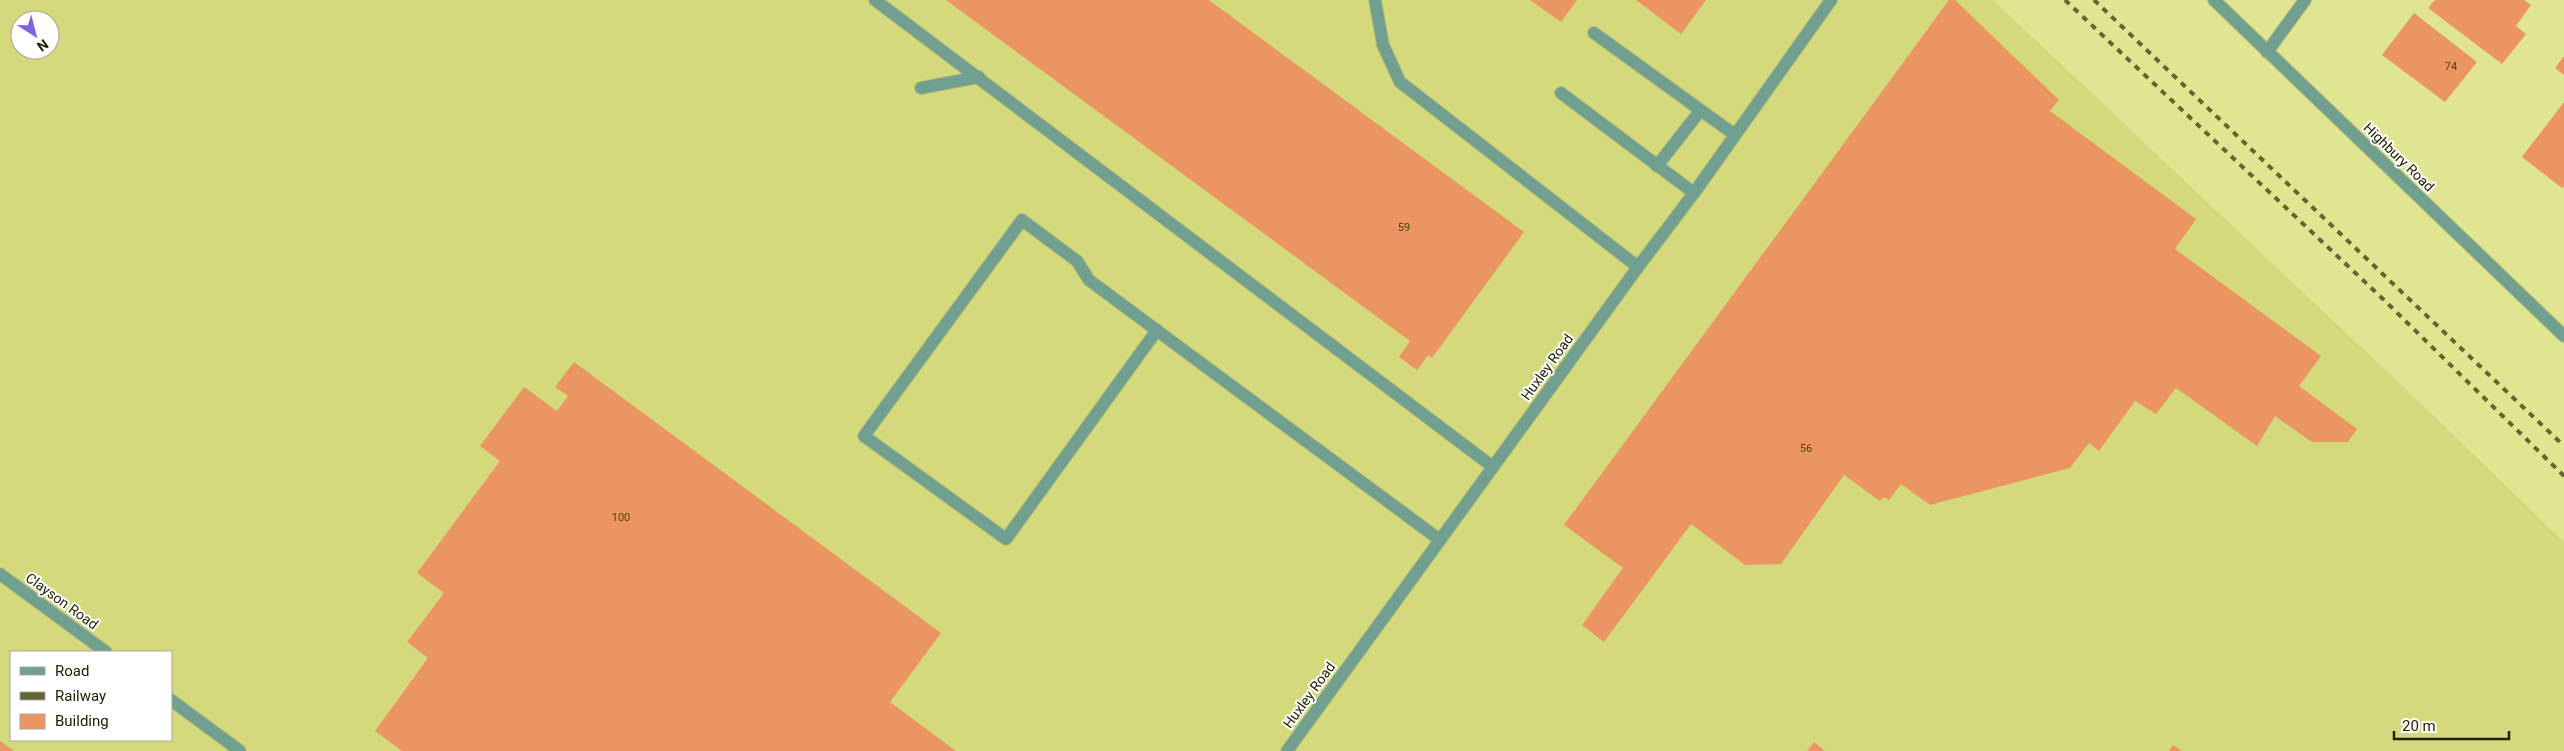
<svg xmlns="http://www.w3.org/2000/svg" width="2564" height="751" font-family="Roboto,sans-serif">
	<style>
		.built { fill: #d4d97c; fill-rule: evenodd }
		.building { fill: #eb9662 }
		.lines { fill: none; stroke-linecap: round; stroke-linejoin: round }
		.minor-casing { stroke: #bec277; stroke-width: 14 }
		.minor { stroke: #72a090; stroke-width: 12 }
		.rail { stroke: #636632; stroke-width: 4; stroke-dasharray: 6 6; stroke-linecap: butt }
		.labels { text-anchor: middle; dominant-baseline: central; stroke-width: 4; stroke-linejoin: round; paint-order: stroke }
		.number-label { font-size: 11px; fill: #543f18 }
		.street-label { font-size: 14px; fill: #212200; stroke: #fff }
	</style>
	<rect width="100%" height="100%" fill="#e0e591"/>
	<!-- built -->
	<path class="built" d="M0,0H1993L2432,414L2564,542V751H0ZM20,20H50V50H20ZM11,652H171V740H11Z"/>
	<!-- building -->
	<g class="building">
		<path d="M946,0H1209L1524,232L1432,358L1428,355L1417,370L1399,357L1410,341Z"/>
		<path d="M1530,0H1577L1561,22Z"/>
		<path d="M1636,0H1706L1681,34Z"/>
		<path d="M1949,0H1955L2059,100L2050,111L2196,219L2175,249L2321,356L2299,386L2357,429L2348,442H2312L2275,416L2257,446L2176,388L2156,414L2135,401L2099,451L2089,443L2070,468L1930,505L1901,484L1889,500L1884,497L1880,501L1844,475L1781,564L1745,565L1691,524L1604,642L1582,625L1623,568L1564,525Z"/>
		<path d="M2435,0H2524L2531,5L2516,26L2526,34L2502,64L2428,8Z"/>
		<path d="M2414,13L2477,62L2445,102L2382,55Z"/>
		<path d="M2564,56V75L2555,68Z"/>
		<path d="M2564,102V186L2562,188L2522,157Z"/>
		<path d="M574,362L941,633L890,702L956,751H402L375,731L428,658L407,642L444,593L417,573L500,461L480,446L524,387L557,411L568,396L555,387Z"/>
		<path d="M0,741L14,751H0Z"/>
		<path d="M1814,742L1825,751H1807Z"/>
		<path d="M2173,745L2182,751H2169Z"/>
	</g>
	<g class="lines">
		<!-- minor casing -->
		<g class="minor-casing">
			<g id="minor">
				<path d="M875,0L1493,467"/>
				<path d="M1375,0L1383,45L1400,82L1638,267"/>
				<path d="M2214,0L2564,336"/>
				<path d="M1594,33L1735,135"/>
				<path d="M2267,52L2305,0"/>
				<path d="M921,88L979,77"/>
				<path d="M1561,93L1694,193"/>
				<path d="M1657,166L1700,111"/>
				<path d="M1157,330L1006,539L864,436L1022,220L1077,261L1089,280L1190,355L1440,540"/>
				<path d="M0,574L106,652"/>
				<path d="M171,700L240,751"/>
				<path d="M1287,751L1638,267L1694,193L1831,0"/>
			</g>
		</g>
		<!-- minor -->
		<use href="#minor" class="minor"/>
		<!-- rail -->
		<g class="rail">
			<path d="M2065,0L2383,299L2564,476"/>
			<path d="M2094,0L2564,446"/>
		</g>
	</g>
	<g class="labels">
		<!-- number labels -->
		<g class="number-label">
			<text x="2451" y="66">74</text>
			<text x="1404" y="227">59</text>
			<text x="1806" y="448">56</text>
			<text x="621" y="517">100</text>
		</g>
		<!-- street labels -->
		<g class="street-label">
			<text transform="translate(2399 157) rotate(44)">Highbury Road</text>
			<text transform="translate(1547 367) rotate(-54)">Huxley Road</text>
			<text transform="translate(62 601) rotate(36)">Clayson Road</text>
			<text transform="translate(1309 695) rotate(-54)">Huxley Road</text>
		</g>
	</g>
	<!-- legend -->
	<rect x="10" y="651" width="162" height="90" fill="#ffffff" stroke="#a6a799"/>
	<rect x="20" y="667" width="25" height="8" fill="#72a090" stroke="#a6a799"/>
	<text x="55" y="676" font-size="15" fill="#212200">Road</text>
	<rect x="20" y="692" width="25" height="8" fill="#636632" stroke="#a6a799"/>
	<text x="55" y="701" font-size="15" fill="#212200">Railway</text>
	<rect x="20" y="714" width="25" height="15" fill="#eb9662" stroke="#a6a799"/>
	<text x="55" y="726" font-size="15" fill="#212200">Building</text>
	<!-- north arrow -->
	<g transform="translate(35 35) rotate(144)"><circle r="24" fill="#ffffff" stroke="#a6a799"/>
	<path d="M0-4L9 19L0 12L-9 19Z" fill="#8163de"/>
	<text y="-8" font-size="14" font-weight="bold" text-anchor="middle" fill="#212200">N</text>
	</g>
	<!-- scale -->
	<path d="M2394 731v8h115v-8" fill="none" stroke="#212200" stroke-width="2.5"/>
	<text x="2402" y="731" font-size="15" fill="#212200" stroke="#ffffff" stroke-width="4" paint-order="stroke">20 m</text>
</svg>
